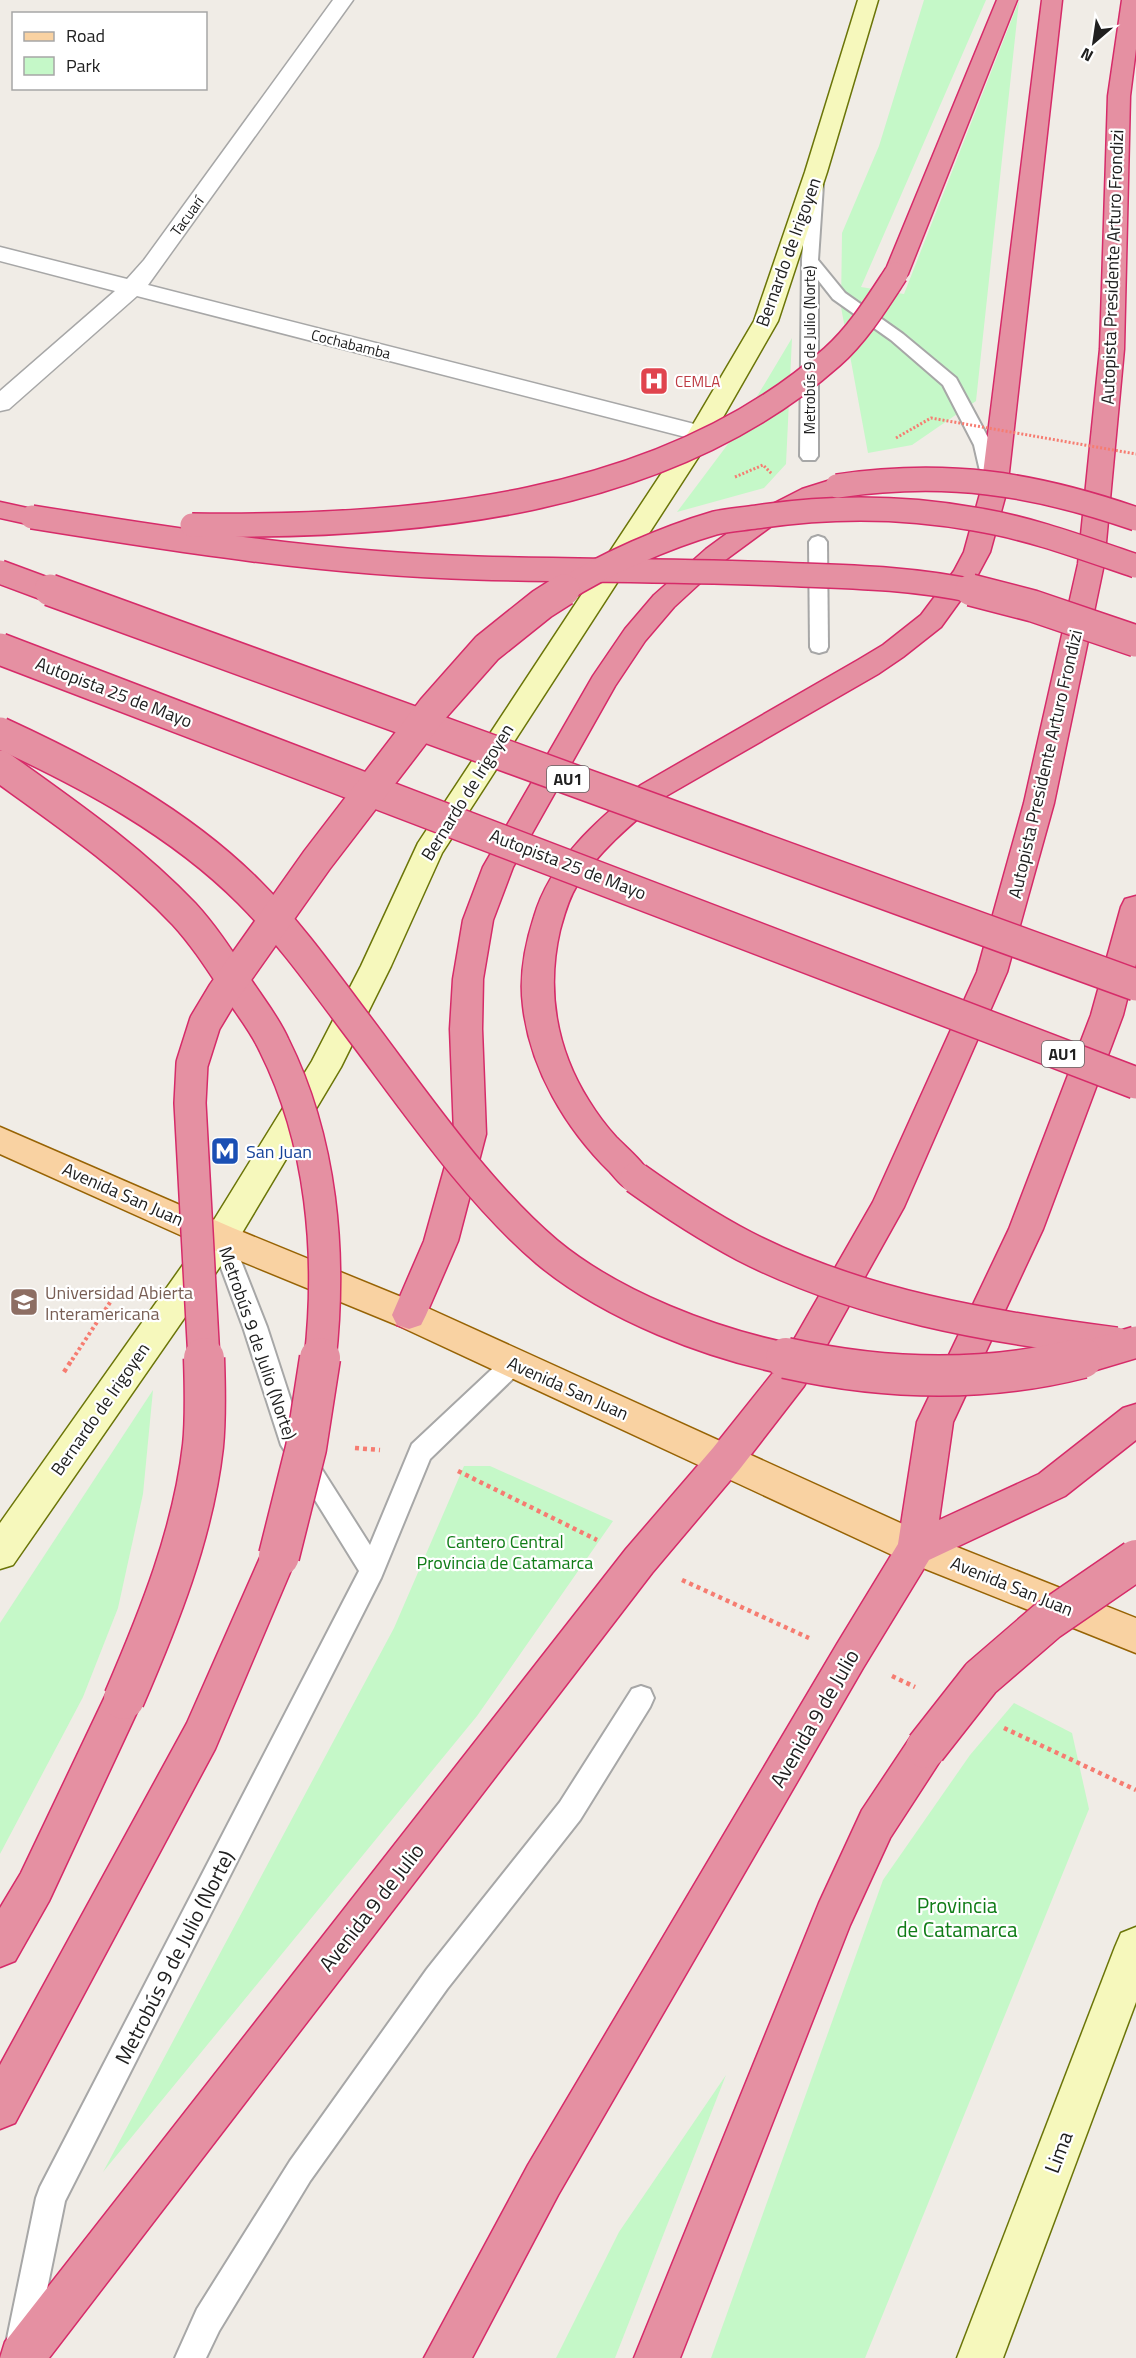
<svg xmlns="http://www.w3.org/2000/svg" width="1136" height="2358" font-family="'Titillium Web',sans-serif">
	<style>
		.park { fill: #c5f8c8 }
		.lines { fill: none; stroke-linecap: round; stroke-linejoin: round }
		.lane-casing { stroke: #a7a7a7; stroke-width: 4 }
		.street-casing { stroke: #a7a7a7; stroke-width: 3 }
		.secondary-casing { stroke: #6b7508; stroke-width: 3 }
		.primary-casing { stroke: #976304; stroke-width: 3 }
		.highway-casing { stroke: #d62b69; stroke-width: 3 }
		.path-far2 { stroke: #f67c71; stroke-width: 3; stroke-dasharray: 2 2; stroke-linecap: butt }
		.path-far1 { stroke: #f67c71; stroke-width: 4; stroke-dasharray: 3 3; stroke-linecap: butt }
		.path { stroke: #f67c71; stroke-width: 4.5; stroke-dasharray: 4 4; stroke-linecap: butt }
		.lane { fill: #fff; fill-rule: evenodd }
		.street { fill: #fff; fill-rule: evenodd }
		.secondary { fill: #f6f8bc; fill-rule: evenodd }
		.primary { fill: #f9d2a2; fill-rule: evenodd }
		.highway { fill: #e590a2; fill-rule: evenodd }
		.highway-bridge-far2-casing { stroke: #d62b69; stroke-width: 26; stroke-linecap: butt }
		.highway-bridge-far1-casing { stroke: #d62b69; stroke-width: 34; stroke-linecap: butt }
		.highway-bridge-casing { stroke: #d62b69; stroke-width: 43; stroke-linecap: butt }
		.path-bridge { stroke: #f67c71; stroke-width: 3; stroke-dasharray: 2 2; stroke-linecap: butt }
		.highway-bridge-far2 { stroke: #e590a2; stroke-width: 23 }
		.highway-bridge-far1 { stroke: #e590a2; stroke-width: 31 }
		.highway-bridge { stroke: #e590a2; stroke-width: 40 }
		.labels { text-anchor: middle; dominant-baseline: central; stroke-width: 4.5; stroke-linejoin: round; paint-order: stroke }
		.far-street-label { font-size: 15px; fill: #202020; stroke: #fff }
		.far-health-label { font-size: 15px; fill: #be3a42; stroke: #fff; text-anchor: start }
		.shield { fill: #fff; stroke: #636363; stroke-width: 1.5 }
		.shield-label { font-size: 16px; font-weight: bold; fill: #202020 }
		.street-label { font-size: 18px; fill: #202020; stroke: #fff }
		.transit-label { font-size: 18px; fill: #164399; stroke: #fff; text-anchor: start }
		.education-label { font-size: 18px; fill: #785e54; stroke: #fff; text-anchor: start }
		.park-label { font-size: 18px; fill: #0f7c16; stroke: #fff }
		.near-street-label { font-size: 21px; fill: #202020; stroke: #fff }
		.near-park-label { font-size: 21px; fill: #0f7c16; stroke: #fff }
	</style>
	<rect width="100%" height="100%" fill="#f0ece6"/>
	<!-- park -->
	<g class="park">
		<path d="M924,0H986L861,287L904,294L1019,1L976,401L912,445L868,453L841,307L842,233L879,146Z"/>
		<path d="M792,338L786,464L764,488L677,512L731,440Z"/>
		<path d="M153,1390L143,1494L118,1608L83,1697L0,1854V1623Z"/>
		<path d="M464,1466H490L613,1521L477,1716L103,2172L394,1628Z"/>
		<path d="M1014,1703L1072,1733L1089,1809L865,2358H711L883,1880L970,1755Z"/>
		<path d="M726,2075L615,2358H556L619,2232Z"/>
	</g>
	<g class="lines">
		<!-- lane casing -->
		<g class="lane-casing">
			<g id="lane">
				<path d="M815,180L823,185L818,260L845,293L903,334L956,378L992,445L1001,484L998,488H986L983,484L974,445L943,385L891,340L833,299L818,280V456L815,460H803L800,456L802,260L807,185Z"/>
				<path d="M818,536L824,538L827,542L828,647L826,651L819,653L812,651L810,647L809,542L812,538Z"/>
				<path d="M221,1229L229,1231L232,1238L267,1327L304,1441L370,1545L412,1444L506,1356L514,1353L522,1356L526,1363L522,1370L430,1459L381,1578L65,2201L33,2358H3L36,2198L40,2187L359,1571L281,1445L243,1327L210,1238L213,1231Z"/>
				<path d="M641,1686L650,1689L654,1698L650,1707L580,1820L447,1989L310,2181L219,2331L206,2358H175L197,2309L290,2161L427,1969L560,1802L632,1689Z"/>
			</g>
		</g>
		<!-- street casing -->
		<g class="street-casing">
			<path id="street" d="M333,0H353L148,285L710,428L714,433L710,438L701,441L137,296L9,409L0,411V391L115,291L0,261V247L127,279L144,260Z"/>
		</g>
		<!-- secondary casing -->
		<g class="secondary-casing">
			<g id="secondary">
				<path d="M858,0H878L827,172L778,321L714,433L442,853L391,966L341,1067L233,1248L13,1565L0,1569V1523L209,1228L312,1061L361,966L418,843L688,433L754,321L805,172Z"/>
				<path d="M1136,1927V2002L1003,2358H957L1115,1947L1121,1933Z"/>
			</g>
		</g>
		<!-- primary casing -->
		<g class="primary-casing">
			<path id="primary" d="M0,1127L233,1228L421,1305L929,1536L1136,1618V1653L903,1560L397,1325L209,1248L0,1154Z"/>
		</g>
		<!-- highway casing -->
		<g class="highway-casing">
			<g id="highway">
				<path d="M997,0H1017L908,274L904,279L896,281L888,279L884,274Z"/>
				<path d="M1042,0H1062L1007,490L990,552L975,580L941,627L903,657L878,674L661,799C630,825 597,853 576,887C568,900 564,916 560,930C546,990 556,1049 589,1101C597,1114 606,1126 616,1137C629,1150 644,1162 652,1178L648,1187C644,1189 639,1191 635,1191C624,1190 617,1180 610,1172C566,1129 530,1069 523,1006C519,976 525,945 534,917C550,861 597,820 641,785L858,660L883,645L921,615L954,571L964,552L981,490Z"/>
				<path d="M1122,0H1136V49L1130,96L1124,349L1104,564L1054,803L1007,972L904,1207L804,1386L739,1470L652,1573L49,2358H0L5,2342L626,1549L713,1448L780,1364L873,1202L977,972L1024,803L1078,564L1100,349L1108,96Z"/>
				<path d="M837,478L846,480L850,486L846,492L820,501L773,525L724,561L674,607L645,641L615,686L513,867L493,920L483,979L482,1029L486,1134L458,1241L426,1315L421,1325L409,1329L397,1325L392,1315L424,1241L454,1134L450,1029L453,979L463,920L483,867L593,676L625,629L654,595L706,549L755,513L802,489Z"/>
				<path d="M0,502L41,511L45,517L41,523L32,525L0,518Z"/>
				<path d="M1136,896V964L1123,1015L1043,1229L953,1422L939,1520L1039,1474L1123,1408L1136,1404V1440L1065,1496L929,1560L863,1668L558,2195L472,2358H424L528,2165L837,1644L898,1544L917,1422L1009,1229L1091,1015L1121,907L1125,899Z"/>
				<path d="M279,1539L292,1544L297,1556L215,1749L15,2123L0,2129V2065L187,1723L266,1544Z"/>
				<path d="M124,1681L138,1686L143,1699L49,1901L15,1961L0,1967V1908L21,1873L110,1686Z"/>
				<path d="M926,1730L940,1735L945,1748L940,1761L890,1838L850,1925L680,2358H634L819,1903L862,1810L912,1735Z"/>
			</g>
		</g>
		<!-- path-far2 -->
		<path class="path-far2" d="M735,477L763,465L772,474"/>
		<!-- path-far1 -->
		<path class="path-far1" d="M72,1360L117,1292"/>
		<!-- path -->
		<g class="path">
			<path d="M64,1372L73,1358"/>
			<path d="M355,1448L380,1450"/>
			<path d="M458,1471L597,1540"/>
			<path d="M682,1580L809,1638"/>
			<path d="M892,1676L915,1687"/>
			<path d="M1004,1728L1136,1790"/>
		</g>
		<!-- lane -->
		<use href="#lane" class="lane"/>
		<!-- street -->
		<use href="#street" class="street"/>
		<!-- secondary -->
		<use href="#secondary" class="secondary"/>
		<!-- primary -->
		<use href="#primary" class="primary"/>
		<!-- highway -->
		<use href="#highway" class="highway"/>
		<!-- highway-bridge-far2 casing -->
		<g class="highway-bridge-far2-casing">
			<g id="highway-bridge-far2">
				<path d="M837,486C946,470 1032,483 1136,519"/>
				<path d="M32,517C180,541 328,564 477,568C586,571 694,570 802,575C861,577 920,579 977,592"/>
				<path d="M192,525C409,528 662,508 832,357C858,334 877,303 896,274"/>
				<path d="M0,572L54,592"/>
				<path d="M561,592C604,564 667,537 715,523C728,520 743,519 756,517C828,506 902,506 974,519C1030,528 1083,548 1136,566"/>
			</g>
		</g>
		<!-- highway-bridge-far1 casing -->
		<g class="highway-bridge-far1-casing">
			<g id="highway-bridge-far1">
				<path d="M50,590L1136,985"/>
				<path d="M971,590L1033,606L1136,641"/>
				<path d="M0,649L1136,1083"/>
				<path d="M0,733C89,774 179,822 249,892C288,931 321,977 354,1021C411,1096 475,1191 547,1252C612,1306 711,1344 793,1360"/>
				<path d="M0,766C64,812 130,857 184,914C206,938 222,964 240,991C252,1009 265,1025 274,1045C322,1141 332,1254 320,1360"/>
				<path d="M636,1178C671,1203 706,1226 744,1246C859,1305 989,1327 1116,1343"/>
				<path d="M204,1360L190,1103L192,1064L205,1023L223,993L317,860L433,709L487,648L542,604L564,590"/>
				<path d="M1076,1360L1136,1342"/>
			</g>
		</g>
		<!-- highway-bridge casing -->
		<g class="highway-bridge-casing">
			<g id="highway-bridge">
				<path d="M786,1358C885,1380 984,1383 1082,1358"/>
				<path d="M279,1556L306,1448L320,1358"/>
				<path d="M124,1699C159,1618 193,1534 203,1446C206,1417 205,1387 204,1358"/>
				<path d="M926,1748L981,1678L1047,1621L1136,1560"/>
			</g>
		</g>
		<!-- path-bridge -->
		<path class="path-bridge" d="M896,438L931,418L1136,454"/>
		<!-- highway-bridge-far2 -->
		<use href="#highway-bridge-far2" class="highway-bridge-far2"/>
		<!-- highway-bridge-far1 -->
		<use href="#highway-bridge-far1" class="highway-bridge-far1"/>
		<!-- highway-bridge -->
		<use href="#highway-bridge" class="highway-bridge"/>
	</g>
	<!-- icons -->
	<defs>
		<g id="hospital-square" transform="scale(1.5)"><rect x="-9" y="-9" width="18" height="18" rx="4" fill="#e0444e" stroke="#fff"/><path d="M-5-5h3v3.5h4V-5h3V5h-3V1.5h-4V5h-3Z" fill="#fff"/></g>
		<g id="metro-square" transform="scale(1.5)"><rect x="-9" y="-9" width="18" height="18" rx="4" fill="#1a4fb4" stroke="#fff"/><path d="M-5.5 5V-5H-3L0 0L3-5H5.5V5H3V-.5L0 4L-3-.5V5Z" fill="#fff"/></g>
		<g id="university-square" transform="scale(1.5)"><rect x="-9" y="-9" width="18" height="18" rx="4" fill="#8d6e63" stroke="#fff"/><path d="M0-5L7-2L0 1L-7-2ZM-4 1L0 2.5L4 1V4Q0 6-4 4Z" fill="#fff"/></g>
	</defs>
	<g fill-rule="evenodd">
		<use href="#hospital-square" x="654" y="381"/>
		<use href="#metro-square" x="225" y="1151"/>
		<use href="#university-square" x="24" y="1302"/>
	</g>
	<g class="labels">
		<!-- far-street labels -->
		<g class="far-street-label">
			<text transform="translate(187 216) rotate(-54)">Tacuarí</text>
			<text transform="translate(351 344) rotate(14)">Cochabamba</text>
			<text transform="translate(809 350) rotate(-90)">Metrobús 9 de Julio (Norte)</text>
		</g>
		<!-- far-health labels -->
		<g class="far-health-label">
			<text x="675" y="381">CEMLA</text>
		</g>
		<!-- shield labels -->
		<g class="shield">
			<rect x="547" y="766" width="42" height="26" rx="4.5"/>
			<rect x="1042" y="1041" width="42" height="26" rx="4.5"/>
		</g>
		<g class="shield-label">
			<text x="568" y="779">AU1</text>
			<text x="1063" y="1054">AU1</text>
		</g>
		<!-- street labels -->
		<g class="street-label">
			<text transform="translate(788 252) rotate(-70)">Bernardo de Irigoyen</text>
			<text transform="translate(1112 267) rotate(-88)">Autopista Presidente Arturo Frondizi</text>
			<text transform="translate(114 692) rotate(21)">Autopista 25 de Mayo</text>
			<text transform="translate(1045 764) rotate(-77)">Autopista Presidente Arturo Frondizi</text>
			<text transform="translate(467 792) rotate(-58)">Bernardo de Irigoyen</text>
			<text transform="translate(568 864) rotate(21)">Autopista 25 de Mayo</text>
			<text transform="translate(123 1194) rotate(24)">Avenida San Juan</text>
			<text transform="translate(258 1343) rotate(71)">Metrobús 9 de Julio (Norte)</text>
			<text transform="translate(568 1388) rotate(24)">Avenida San Juan</text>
			<text transform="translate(100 1409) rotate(-55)">Bernardo de Irigoyen</text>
			<text transform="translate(1012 1586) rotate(22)">Avenida San Juan</text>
		</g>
		<!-- transit labels -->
		<g class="transit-label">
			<text x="246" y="1151">San Juan</text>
		</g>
		<!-- education labels -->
		<g class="education-label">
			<text x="45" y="1292">Universidad Abierta<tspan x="45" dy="21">Interamericana</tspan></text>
		</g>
		<!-- park labels -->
		<g class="park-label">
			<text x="505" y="1541">Cantero Central<tspan x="505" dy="21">Provincia de Catamarca</tspan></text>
		</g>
		<!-- near-street labels -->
		<g class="near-street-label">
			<text transform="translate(814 1718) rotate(-60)">Avenida 9 de Julio</text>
			<text transform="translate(371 1907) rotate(-52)">Avenida 9 de Julio</text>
			<text transform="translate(174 1957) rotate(-63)">Metrobús 9 de Julio (Norte)</text>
			<text transform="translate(1058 2152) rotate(-69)">Lima</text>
		</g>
		<!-- near-park labels -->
		<g class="near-park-label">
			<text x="957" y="1905">Provincia<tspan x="957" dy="24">de Catamarca</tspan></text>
		</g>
	</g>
	<!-- legend -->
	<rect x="12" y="12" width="195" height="78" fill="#ffffff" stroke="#a6a6a6" stroke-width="1.5"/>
	<rect x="24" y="32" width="30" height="9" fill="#f9d2a2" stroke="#a6a6a6" stroke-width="1.5"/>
	<text x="66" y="42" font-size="18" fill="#202020">Road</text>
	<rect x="24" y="57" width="30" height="18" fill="#c5f8c8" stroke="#a6a6a6" stroke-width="1.5"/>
	<text x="66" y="72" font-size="18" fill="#202020">Park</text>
	<!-- north arrow -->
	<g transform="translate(1094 42) rotate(209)" stroke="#ffffff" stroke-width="4.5" paint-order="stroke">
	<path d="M0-4.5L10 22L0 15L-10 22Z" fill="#202020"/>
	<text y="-9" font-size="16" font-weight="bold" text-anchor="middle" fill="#202020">N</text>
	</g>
</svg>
